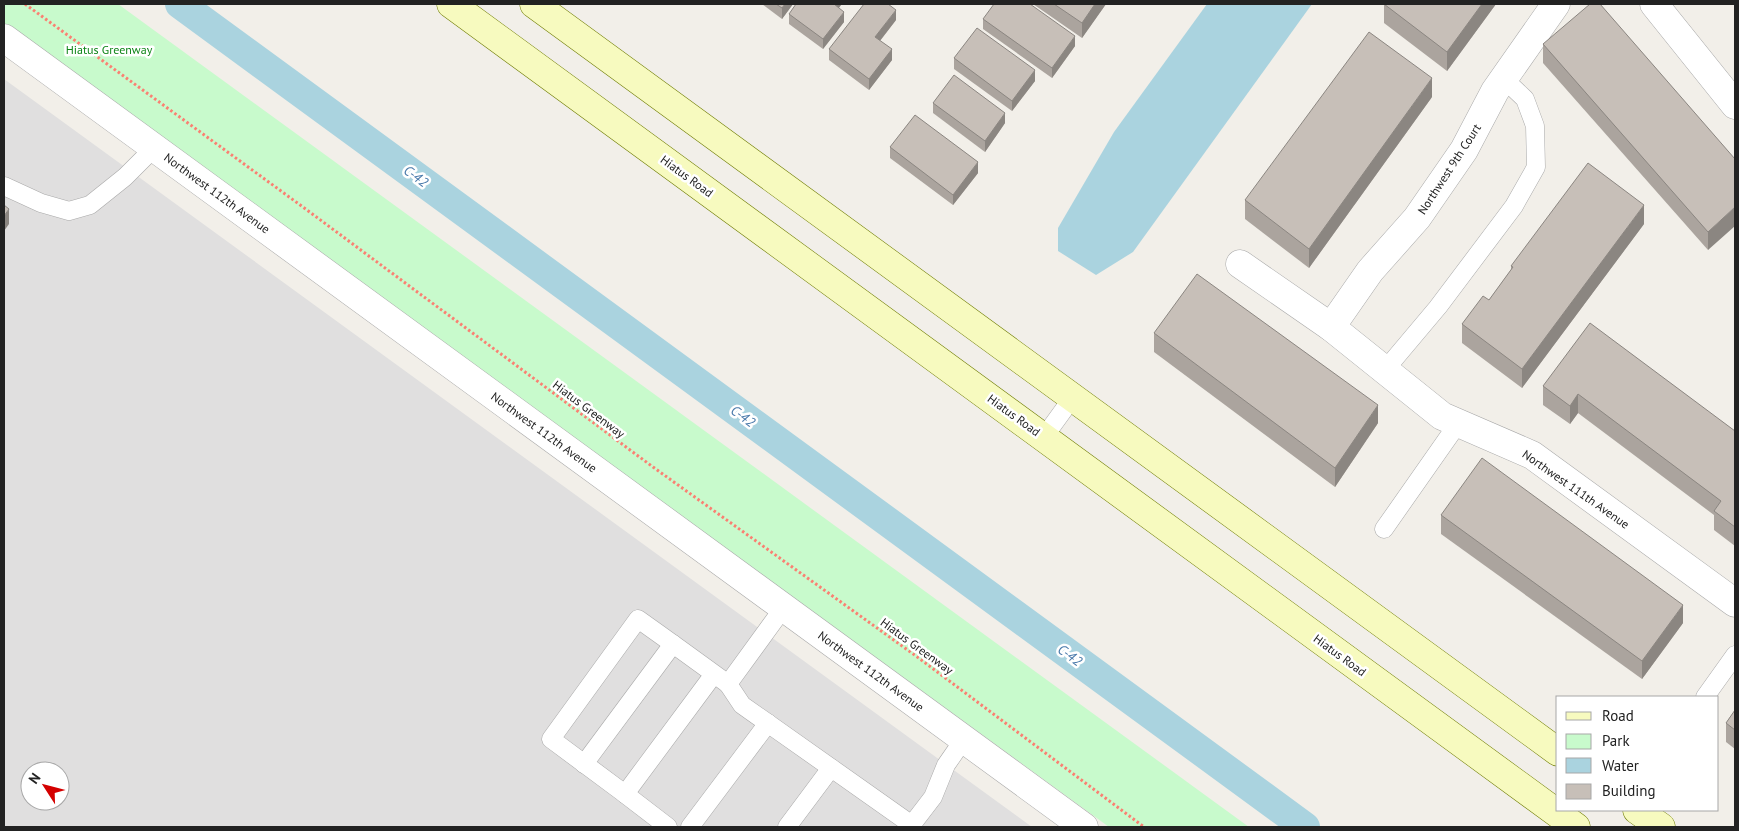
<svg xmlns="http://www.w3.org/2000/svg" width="1739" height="831" font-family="'PT Sans',sans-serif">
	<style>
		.residential { fill: #e0dfdf; fill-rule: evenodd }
		.park { fill: #c8facc }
		.water { fill: #aad3df }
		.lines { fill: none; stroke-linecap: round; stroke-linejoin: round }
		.canal { stroke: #aad3df; stroke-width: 30 }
		.service-casing { stroke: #a9a9a9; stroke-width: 19 }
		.minor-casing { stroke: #a9a9a9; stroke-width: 29 }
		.secondary-casing { stroke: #707d05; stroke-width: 29 }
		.path { stroke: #fa8072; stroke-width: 3; stroke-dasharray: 2.5 2.5; stroke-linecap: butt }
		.service { stroke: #fff; stroke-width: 18 }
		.minor { stroke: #fff; stroke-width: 28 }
		.secondary { stroke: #f7fabf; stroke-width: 28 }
		.wall { fill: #aba49e }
		.shaded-wall { fill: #8b8681 }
		.building { fill: #c7bfb8; stroke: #8b8681 }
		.labels { text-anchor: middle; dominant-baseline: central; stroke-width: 5; stroke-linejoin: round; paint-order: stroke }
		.park-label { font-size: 12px; fill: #0c8416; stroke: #fff }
		.street-label { font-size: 12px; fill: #222; stroke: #fff }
		.water-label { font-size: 14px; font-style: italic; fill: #4a7aab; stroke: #fff }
	</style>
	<rect width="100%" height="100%" fill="#f2efe9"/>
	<!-- residential -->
	<path class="residential" d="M4,79L1032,827H4ZM30,771H60V801H30Z"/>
	<!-- park -->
	<path class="park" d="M4,4H118L1249,827H1109L4,24Z"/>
	<!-- water -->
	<path class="water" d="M1207,4H1312L1133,252L1096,275L1058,251V228L1114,132Z"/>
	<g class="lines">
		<!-- canal -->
		<path class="canal" d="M180,4L1305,827"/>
		<!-- service casing -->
		<g class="service-casing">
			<g id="service">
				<path d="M4,186L41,203L69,211L90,205L125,177L154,148"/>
				<path d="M1385,370L1438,307L1514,206L1536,167L1535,126L1525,99L1504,79"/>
				<path d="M1044,437L1073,397"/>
				<path d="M1384,529L1459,422"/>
				<path d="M714,674L625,794L551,739L638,619C669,641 698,662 728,684L784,607"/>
				<path d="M728,684L742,705L912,825"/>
				<path d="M1705,697L1735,655"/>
				<path d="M584,764L673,644"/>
				<path d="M625,794L668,827"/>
				<path d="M690,827L768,723"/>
				<path d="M787,827L831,768"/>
				<path d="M910,827L933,797L946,765L964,739"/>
			</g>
		</g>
		<!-- minor casing -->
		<g class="minor-casing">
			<g id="minor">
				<path d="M1654,4L1735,105"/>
				<path d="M4,38L1084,827"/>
				<path d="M1240,264L1331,327L1442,416L1532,455L1735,603"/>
				<path d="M1331,327L1370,271L1417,218L1464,150L1495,91L1556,4"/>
			</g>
		</g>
		<!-- secondary casing -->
		<g class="secondary-casing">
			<g id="secondary">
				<path d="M451,4L1576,827"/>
				<path d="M534,4L1558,752"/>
				<path d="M1637,810L1661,827"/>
			</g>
		</g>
		<!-- path -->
		<path class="path" d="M25,4L307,210L653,467L916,656L1144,827"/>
		<!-- service -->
		<use href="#service" class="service"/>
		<!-- minor -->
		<use href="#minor" class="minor"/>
		<!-- secondary -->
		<use href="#secondary" class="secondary"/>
	</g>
	<!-- wall -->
	<g class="wall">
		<path d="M762,4H793L782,19Z"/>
		<path d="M1033,4H1106L1082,38Z"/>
		<path d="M1384,4H1496L1447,71L1384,23Z"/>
		<path d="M789,14L844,22L823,49L789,24Z"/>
		<path d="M983,19L1075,46L1052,78L983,29Z"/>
		<path d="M896,20L880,41L892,60L869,90L829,60V49Z"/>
		<path d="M1543,44L1735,159L1708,250L1543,63Z"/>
		<path d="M954,58L1035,81L1012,111L954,69Z"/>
		<path d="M1432,97L1309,268L1245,219V200Z"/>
		<path d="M933,103L1005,123L985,152L933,113Z"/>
		<path d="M890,147L978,173L953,205L890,158Z"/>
		<path d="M1644,224L1522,388L1462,343V324L1489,300L1511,270V266Z"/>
		<path d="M1154,333L1378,423L1335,487L1154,352Z"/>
		<path d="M1543,386L1735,431V546L1714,530V515L1578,413L1570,424L1543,405Z"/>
		<path d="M1441,515L1683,623L1642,679L1441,534Z"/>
		<path d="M1735,710V749L1726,742V723Z"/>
	</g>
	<!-- shaded-wall -->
	<g class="shaded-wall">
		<path d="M785,4H793L782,19V8Z"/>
		<path d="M834,4H842L834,14Z"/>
		<path d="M1095,4H1106L1082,38V23Z"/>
		<path d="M1482,4H1496L1447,71V52Z"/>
		<path d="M896,10V20L875,47V37Z"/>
		<path d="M844,12V22L823,49V39Z"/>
		<path d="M1075,36V46L1052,78V68Z"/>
		<path d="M892,49V60L869,90V79Z"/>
		<path d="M1035,70V81L1012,111V101Z"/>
		<path d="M1432,78V97L1309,268V249Z"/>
		<path d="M1005,113V123L985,152V141Z"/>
		<path d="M978,162V173L953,205V195Z"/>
		<path d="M1644,205V224L1522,388V369Z"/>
		<path d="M1735,207V226L1708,250V232Z"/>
		<path d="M9,209V224L4,231V216Z"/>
		<path d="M1578,394V413L1570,424V406Z"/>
		<path d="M1378,405V423L1335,487V468Z"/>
		<path d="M1683,605V623L1642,679V661Z"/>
	</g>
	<!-- building -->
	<g class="building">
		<path d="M776,4H785L782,8Z"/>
		<path d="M796,4H834L844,12L823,39L789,14Z"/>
		<path d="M864,4H888L896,10L875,37L892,49L869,79L829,49Z"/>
		<path d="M994,4H1030L1075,36L1052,68L983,19Z"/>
		<path d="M1054,4H1095L1082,23Z"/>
		<path d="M1384,4H1482L1447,52Z"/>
		<path d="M1590,4H1600L1735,159V207L1708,232L1543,44Z"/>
		<path d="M977,28L1035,70L1012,101L954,58Z"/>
		<path d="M1369,32L1432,78L1309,249L1245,200Z"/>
		<path d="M954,75L1005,113L985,141L933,103Z"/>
		<path d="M915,115L978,162L953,195L890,147Z"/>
		<path d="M1588,163L1644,205L1522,369L1462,324L1483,296L1489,300L1513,267L1511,266Z"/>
		<path d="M4,205L9,209L4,216Z"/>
		<path d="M1197,274L1378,405L1335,468L1154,333Z"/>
		<path d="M1590,323L1735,431V527L1714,511L1721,501L1578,394L1570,406L1543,386Z"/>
		<path d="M1482,458L1683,605L1642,661L1441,515Z"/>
		<path d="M1735,710V730L1726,723Z"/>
	</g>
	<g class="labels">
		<!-- park labels -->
		<g class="park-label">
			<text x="109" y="49">Hiatus Greenway</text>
		</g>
		<!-- street labels -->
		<g class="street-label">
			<text transform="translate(1449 169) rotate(-57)">Northwest 9th Court</text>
			<text transform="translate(687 176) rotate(36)">Hiatus Road</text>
			<text transform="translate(217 193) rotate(36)">Northwest 112th Avenue</text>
			<text transform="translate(589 409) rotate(37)">Hiatus Greenway</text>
			<text transform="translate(1014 415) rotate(36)">Hiatus Road</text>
			<text transform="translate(544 432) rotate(36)">Northwest 112th Avenue</text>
			<text transform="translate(1576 489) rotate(35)">Northwest 111th Avenue</text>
			<text transform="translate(917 646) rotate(36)">Hiatus Greenway</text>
			<text transform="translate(1340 655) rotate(36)">Hiatus Road</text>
			<text transform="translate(871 671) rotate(36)">Northwest 112th Avenue</text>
		</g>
		<!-- water labels -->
		<g class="water-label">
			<text transform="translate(416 176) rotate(36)">C-42</text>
			<text transform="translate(743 416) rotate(36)">C-42</text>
			<text transform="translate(1070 655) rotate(36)">C-42</text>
		</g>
	</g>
	<!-- border -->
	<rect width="1739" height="831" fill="none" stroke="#222222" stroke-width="10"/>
	<!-- legend -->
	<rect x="1556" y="696" width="162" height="115" fill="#ffffff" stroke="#a7a7a7"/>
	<rect x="1566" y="712" width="25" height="8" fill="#f7fabf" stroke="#a7a7a7"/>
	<text x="1602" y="721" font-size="15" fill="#222222">Road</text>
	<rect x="1566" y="734" width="25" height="15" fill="#c8facc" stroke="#a7a7a7"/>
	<text x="1602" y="746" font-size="15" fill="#222222">Park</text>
	<rect x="1566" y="758" width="25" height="15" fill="#aad3df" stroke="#a7a7a7"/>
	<text x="1602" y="771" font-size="15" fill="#222222">Water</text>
	<rect x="1566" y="784" width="25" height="15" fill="#c7bfb8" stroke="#a7a7a7"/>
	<text x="1602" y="796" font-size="15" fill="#222222">Building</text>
	<!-- north arrow -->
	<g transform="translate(45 786) rotate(306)"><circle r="24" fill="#ffffff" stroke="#a7a7a7"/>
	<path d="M0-4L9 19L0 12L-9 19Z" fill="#d40000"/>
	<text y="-8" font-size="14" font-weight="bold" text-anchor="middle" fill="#222222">N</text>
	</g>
</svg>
